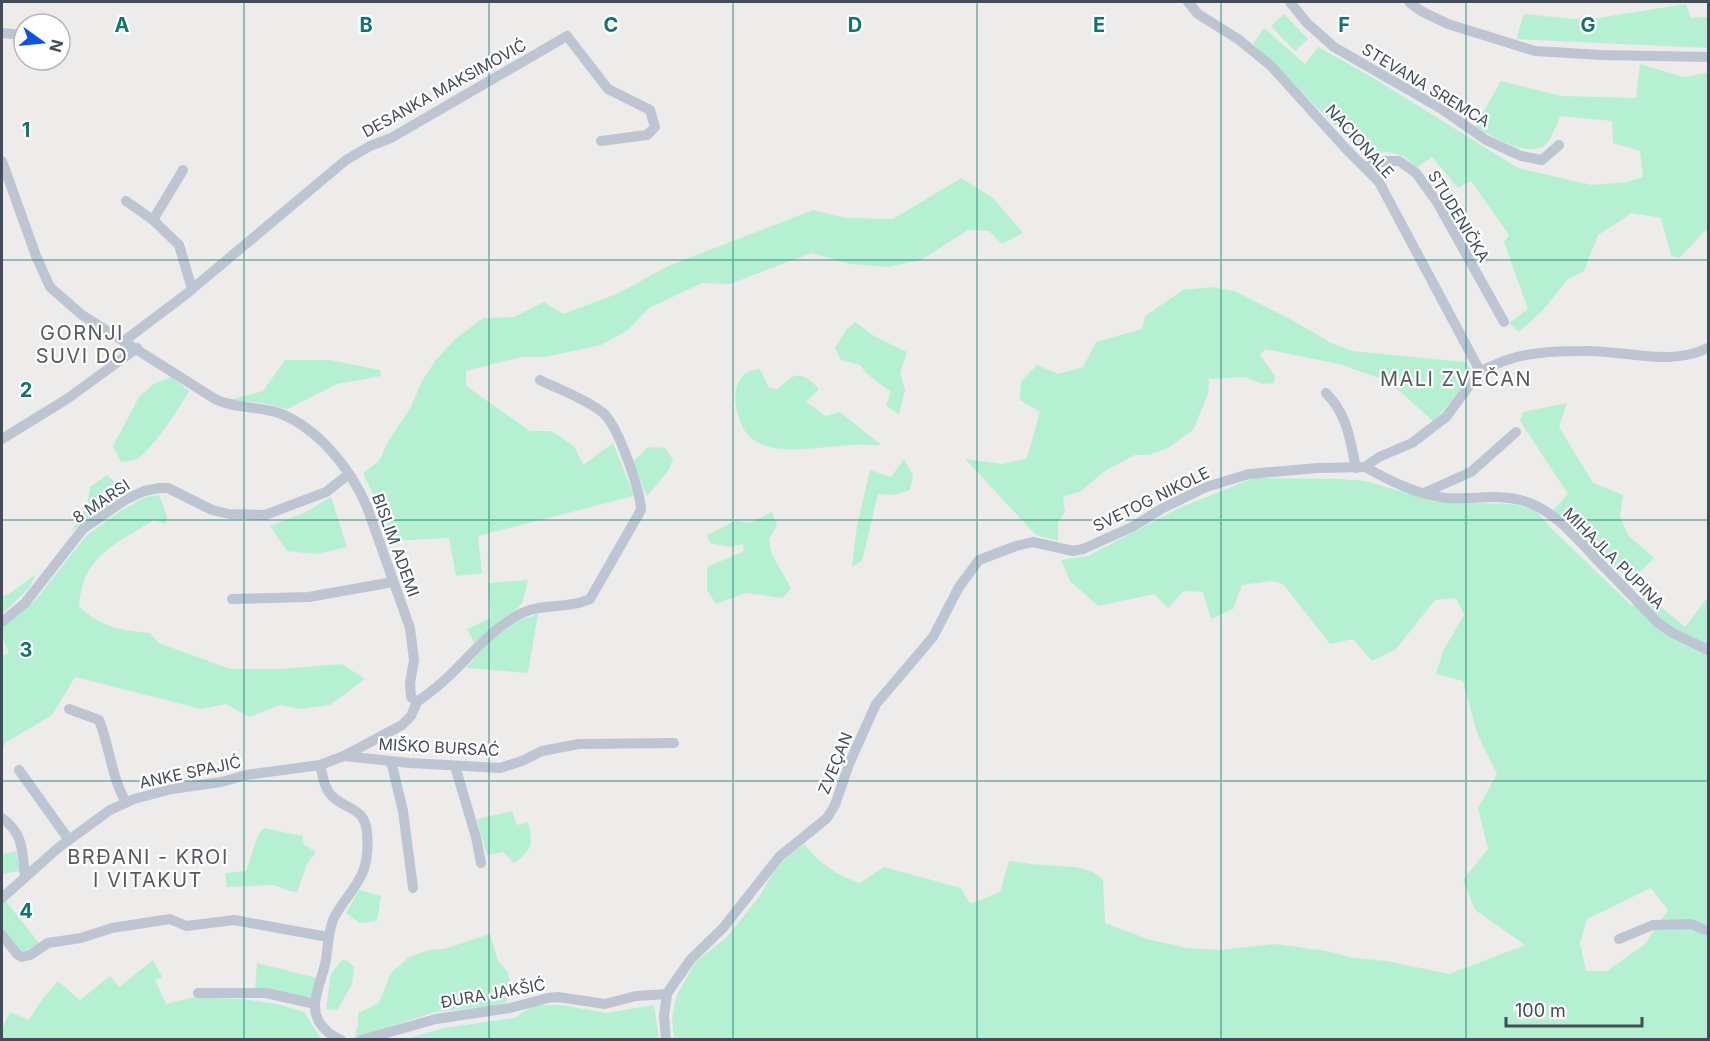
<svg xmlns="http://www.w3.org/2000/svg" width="1710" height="1041" font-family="Inter,sans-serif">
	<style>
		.green { fill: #b5f0d3; fill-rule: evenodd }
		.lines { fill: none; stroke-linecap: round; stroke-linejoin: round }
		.minor { stroke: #bdc5d2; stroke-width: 10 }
		.grid { fill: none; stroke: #0f766e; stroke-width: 1.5; stroke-opacity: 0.55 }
		.labels { text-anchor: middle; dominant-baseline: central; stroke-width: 4.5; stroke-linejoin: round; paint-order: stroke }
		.street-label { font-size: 16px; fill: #434c59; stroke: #fff }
		.quarter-label { font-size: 20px; letter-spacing: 1.5px; fill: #585a60; stroke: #fff }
		.grid-label { font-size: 20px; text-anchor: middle; font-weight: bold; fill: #0f766e; stroke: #fff; stroke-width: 4.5; stroke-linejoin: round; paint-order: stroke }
	</style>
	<rect width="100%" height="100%" fill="#eeebeb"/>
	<!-- green -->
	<g class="green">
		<path d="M1686,4L1691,18L1708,17V48L1516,39L1524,14L1585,20Z"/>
		<path d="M1284,14L1308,39L1295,51L1271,26Z"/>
		<path d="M1264,28L1305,64L1318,47L1370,76L1518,168L1592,185L1627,182L1643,177L1640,151L1613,143L1612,121L1560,116C1556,125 1553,138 1545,145C1528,159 1490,135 1475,127L1501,81L1561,96L1636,98L1640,64L1683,77L1708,73V228L1679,258L1671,255L1661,218L1632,213L1598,235L1584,271L1568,279L1542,311L1519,332L1509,323L1528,309L1504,242L1509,235L1471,181L1458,188L1432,157L1416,168L1404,156L1387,152L1365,155L1253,44Z"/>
		<path d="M961,178L993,198L1023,233L1002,244L989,231L968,230L921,260L888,267L851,264L811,253L730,284L702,283L649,308L628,330L601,345L545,357H521L466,371V386L530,431H551L574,446L583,465L613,443L634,496L478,536L482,573L456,576L449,538L390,541L372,492L363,473L379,461L389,440L410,409L422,381L436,360L455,339L483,318L514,317L544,302L563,314L619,293L668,266L813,210L846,218L893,219Z"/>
		<path d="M1212,287L1235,291L1297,323L1331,343L1352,351L1465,362L1471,369L1469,378L1434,422L1388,381L1339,364L1265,349L1260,355L1275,376L1274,383L1263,384L1245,377L1209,379L1208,394L1193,430L1168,448L1149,455H1135L1106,470L1081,491L1063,497L1065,512L1058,523V541L1036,535L965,459L1002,464L1027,458L1040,412L1020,400L1021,381L1037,365L1058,374L1083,367L1096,342L1142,329L1145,316L1183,290Z"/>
		<path d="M855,322L874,336L907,352L900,373L905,390L899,414L886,406L891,392L867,374L860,365L841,360L835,348L847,329Z"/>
		<path d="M285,360H330L380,370L381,376L337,384L287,409L263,403L230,400L263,391Z"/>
		<path d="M760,369L769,388L778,389C795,371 802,371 819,389L806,402L826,416L840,412L881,445C867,445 853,444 839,446C806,448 751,461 739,418C736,408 734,401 736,391C739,376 745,371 760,369Z"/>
		<path d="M171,377L189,391C180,407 151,452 135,460C132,461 125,461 121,462L113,446L139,397L153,384Z"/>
		<path d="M1567,403L1559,427L1593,483L1623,495L1620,516L1628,535L1654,558L1631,581L1553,510L1568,494L1520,421L1523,412Z"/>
		<path d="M648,447L665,448L673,460L668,471L647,496L633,462Z"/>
		<path d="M904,459L913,476L910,490L893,495L878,494L862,561L852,566L857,526L870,470L891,477Z"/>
		<path d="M107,475L126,493L71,532L87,506L90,487Z"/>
		<path d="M1254,478L1343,479L1365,481L1417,496L1433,502L1513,504L1535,510L1553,530L1632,606L1646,594L1685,627L1708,597V1039L674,1040L672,1018L676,997L688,975L698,960L726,938L759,897L777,866L804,844C819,863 836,875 860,883L884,867L961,888L970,904L1000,892L1009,861C1020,862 1032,865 1043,865C1064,867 1088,864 1103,880L1105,923L1147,939L1187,948L1220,950L1274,944L1327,951L1353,958L1387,961L1449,974L1525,945L1475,910L1463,880L1488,849L1478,808L1497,774L1477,733L1463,681L1436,674L1443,651L1464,615L1456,598L1435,600L1396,649L1372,661L1353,639L1330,644L1283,584L1272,581L1242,585L1233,609L1211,619L1203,592L1184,591L1168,608L1154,594L1098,606L1070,581L1061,560L1088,556L1179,508ZM1651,888L1668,910L1645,944L1607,971H1586L1580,943L1587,919Z"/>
		<path d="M159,495L167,516L166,524L154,520C115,544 82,556 79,607C103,628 120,630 150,633L159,643L230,669H280L342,664L365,679L330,705L300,709L280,705L249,717L226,704L201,709L75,677L52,715L5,743L2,753V656L9,653L2,637V624L35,601L86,536L122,510L146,497Z"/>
		<path d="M331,497L347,547L316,554L287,551L270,526L306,512Z"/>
		<path d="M772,512L777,525L769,539L772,555L791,588L783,598L745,593L716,604L707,590V567L744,551L743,544L730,547L710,543L707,535L735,521L750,523Z"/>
		<path d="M36,574L29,588L2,614V597L9,594Z"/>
		<path d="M528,580L523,601L517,609L474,643L467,629L491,618L488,583Z"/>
		<path d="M538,614L528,673L466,668L493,638L516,622Z"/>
		<path d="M512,811L517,825L528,822C533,845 533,849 514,863L503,852L487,855L477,819Z"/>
		<path d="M264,828L302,836L304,845L316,852L307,864L297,892L290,891L273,885L227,887L225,873L246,871L258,835Z"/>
		<path d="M16,851L20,871L2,874V854Z"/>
		<path d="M359,890L381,896L377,921L360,923L346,913Z"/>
		<path d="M5,900L39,943L24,952C1,939 2,927 2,904Z"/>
		<path d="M490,934L498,961L508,972L510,982L507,1002L493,1006L435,1012L354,1038L358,1026V1013L379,1003L391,973L408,958L428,950L444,949Z"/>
		<path d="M153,960L162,977L155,980L166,1004L194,997L241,999L277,1004L304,1012L321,1039L2,1040V1029L10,1012L29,1020L43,998L58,981L80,1000L110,976L119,987Z"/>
		<path d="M342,960L348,961L354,967L352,984L337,1010L326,1009L331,974Z"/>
		<path d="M257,963L317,978L311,998L255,990Z"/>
		<path d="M535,1005H561L607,1013L654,1005L659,1040H402L444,1028L514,1018Z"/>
	</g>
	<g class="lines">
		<!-- minor -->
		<g class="minor">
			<path d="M1188,2L1198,14L1238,39L1271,66L1348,151L1379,182L1480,371"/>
			<path d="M1290,2L1307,23L1334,47L1440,108L1486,140L1521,156L1542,160L1559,145"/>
			<path d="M1409,2L1421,11L1448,24L1535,51L1601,55L1708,57"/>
			<path d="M2,33L24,35"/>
			<path d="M2,161L36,256L50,287L82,315L215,399C235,409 258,406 279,413C318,428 351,469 367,507L410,628L414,660L410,683L411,697L417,702"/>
			<path d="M1365,167L1385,161H1399L1416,173L1437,202L1504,322"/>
			<path d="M126,201L153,220L179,245L192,289"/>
			<path d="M153,220L183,170"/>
			<path d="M124,341L185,295L346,160L370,146L391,138L567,36L608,89L650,110L655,127L647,135L601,141"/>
			<path d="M1480,371C1490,367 1500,362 1510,359C1530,352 1563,351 1584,351C1625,350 1670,367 1708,348"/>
			<path d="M1326,393C1347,414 1350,439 1356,468"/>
			<path d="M2,439L67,399L137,348"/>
			<path d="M1365,467C1390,481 1418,495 1446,498C1472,500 1499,493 1524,501C1555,510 1579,541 1601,564C1620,583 1639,603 1658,623L1673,633L1708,650"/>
			<path d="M1424,493L1471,472L1516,432"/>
			<path d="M232,599L309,597L393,582"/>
			<path d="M2,622L25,603L83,529L125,500L144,491L159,488H168L212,510L229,514L265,515L326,492L349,474"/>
			<path d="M417,702C428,694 439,686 449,676C473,653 492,628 522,613C543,603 569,609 590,599L641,510C640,490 618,424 602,412C584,398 560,390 540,380"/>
			<path d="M69,709L99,720C110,747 111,777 126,802"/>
			<path d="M344,756L410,763L500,768L522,761L542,751L579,744L674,743"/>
			<path d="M391,761L403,811L413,888"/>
			<path d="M320,765C323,775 323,786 331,795C345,810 365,807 367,832C368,844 368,857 364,869C358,888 341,901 333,920C328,933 328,946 326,960C322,982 306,1007 322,1026C327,1032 333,1037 341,1040"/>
			<path d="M455,766L476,837L481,863"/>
			<path d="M19,770L69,840"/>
			<path d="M2,818C24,834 22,851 25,876"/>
			<path d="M2,898L58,848L110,810L134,799L172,789L221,782L246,775L320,765L344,756L402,725L411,716L417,702"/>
			<path d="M2,935L17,954L22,957L30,955L48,943L81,938L112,928L170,919L186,926L234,920L328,937"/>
			<path d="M1619,939L1653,925L1691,924L1708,931"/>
			<path d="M198,993H266L315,1004"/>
			<path d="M361,1040L436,1019L510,1008L548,998L558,997L605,1004L636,996L667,994"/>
			<path d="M666,1040L664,1016L667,994L672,986L691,959L723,928L779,857L827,818L835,805L849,764L876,704L933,637L959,587L979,560L1016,546L1033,542L1073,551L1083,549L1132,527L1163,508L1206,487L1249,474L1318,468L1365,467L1379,457L1412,443L1446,417L1480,371"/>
		</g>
	</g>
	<!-- grid -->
	<path class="grid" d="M244,2V1040M489,2V1040M733,2V1040M977,2V1040M1221,2V1040M1466,2V1040M2,260H1708M2,520H1708M2,781H1708"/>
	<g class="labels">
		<!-- street labels -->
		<g class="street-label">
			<text transform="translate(1426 85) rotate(31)">STEVANA SREMCA</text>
			<text transform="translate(444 88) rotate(-29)">DESANKA MAKSIMOVIĆ</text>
			<text transform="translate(1360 141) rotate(48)">NACIONALE</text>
			<text transform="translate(1459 216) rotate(59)">STUDENIČKA</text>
			<text transform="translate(1151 499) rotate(-26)">SVETOG NIKOLE</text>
			<text transform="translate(101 501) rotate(-34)">8 MARSI</text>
			<text transform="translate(396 545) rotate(70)">BISLIM ADEMI</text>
			<text transform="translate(1614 558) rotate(45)">MIHAJLA PUPINA</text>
			<text transform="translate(439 747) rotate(3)">MIŠKO BURSAĆ</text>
			<text transform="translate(835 763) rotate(-68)">ZVEÇAN</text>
			<text transform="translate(190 772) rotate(-12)">ANKE SPAJIĆ</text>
			<text transform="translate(493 993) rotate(-10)">ÐURA JAKŠIĆ</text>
		</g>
		<!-- quarter labels -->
		<g class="quarter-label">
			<text x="82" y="333">GORNJI<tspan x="82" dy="23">SUVI DO</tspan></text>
			<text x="1456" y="379">MALI ZVEČAN</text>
			<text x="148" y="857">BRĐANI - KROI<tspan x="148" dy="23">I VITAKUT</tspan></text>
		</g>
	</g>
	<g class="grid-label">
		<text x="122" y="32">A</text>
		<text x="366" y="32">B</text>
		<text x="611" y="32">C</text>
		<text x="855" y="32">D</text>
		<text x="1099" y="32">E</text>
		<text x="1344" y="32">F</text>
		<text x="1588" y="32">G</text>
		<text x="26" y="137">1</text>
		<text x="26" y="397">2</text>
		<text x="26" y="657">3</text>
		<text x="26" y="918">4</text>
	</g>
	<!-- border -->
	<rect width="1710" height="1041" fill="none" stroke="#434c59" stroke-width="6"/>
	<!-- north arrow -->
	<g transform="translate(42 42) rotate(105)"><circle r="28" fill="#ffffff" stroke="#b4b7bd" stroke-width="1.5"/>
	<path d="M0-4.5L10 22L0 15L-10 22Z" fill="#0f53e4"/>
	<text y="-9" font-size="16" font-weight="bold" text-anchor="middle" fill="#434c59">N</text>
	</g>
	<!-- scale -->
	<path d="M1506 1017v9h136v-9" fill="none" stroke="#434c59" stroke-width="3"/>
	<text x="1515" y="1017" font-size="18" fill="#434c59" stroke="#ffffff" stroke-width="4.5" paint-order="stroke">100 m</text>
</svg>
